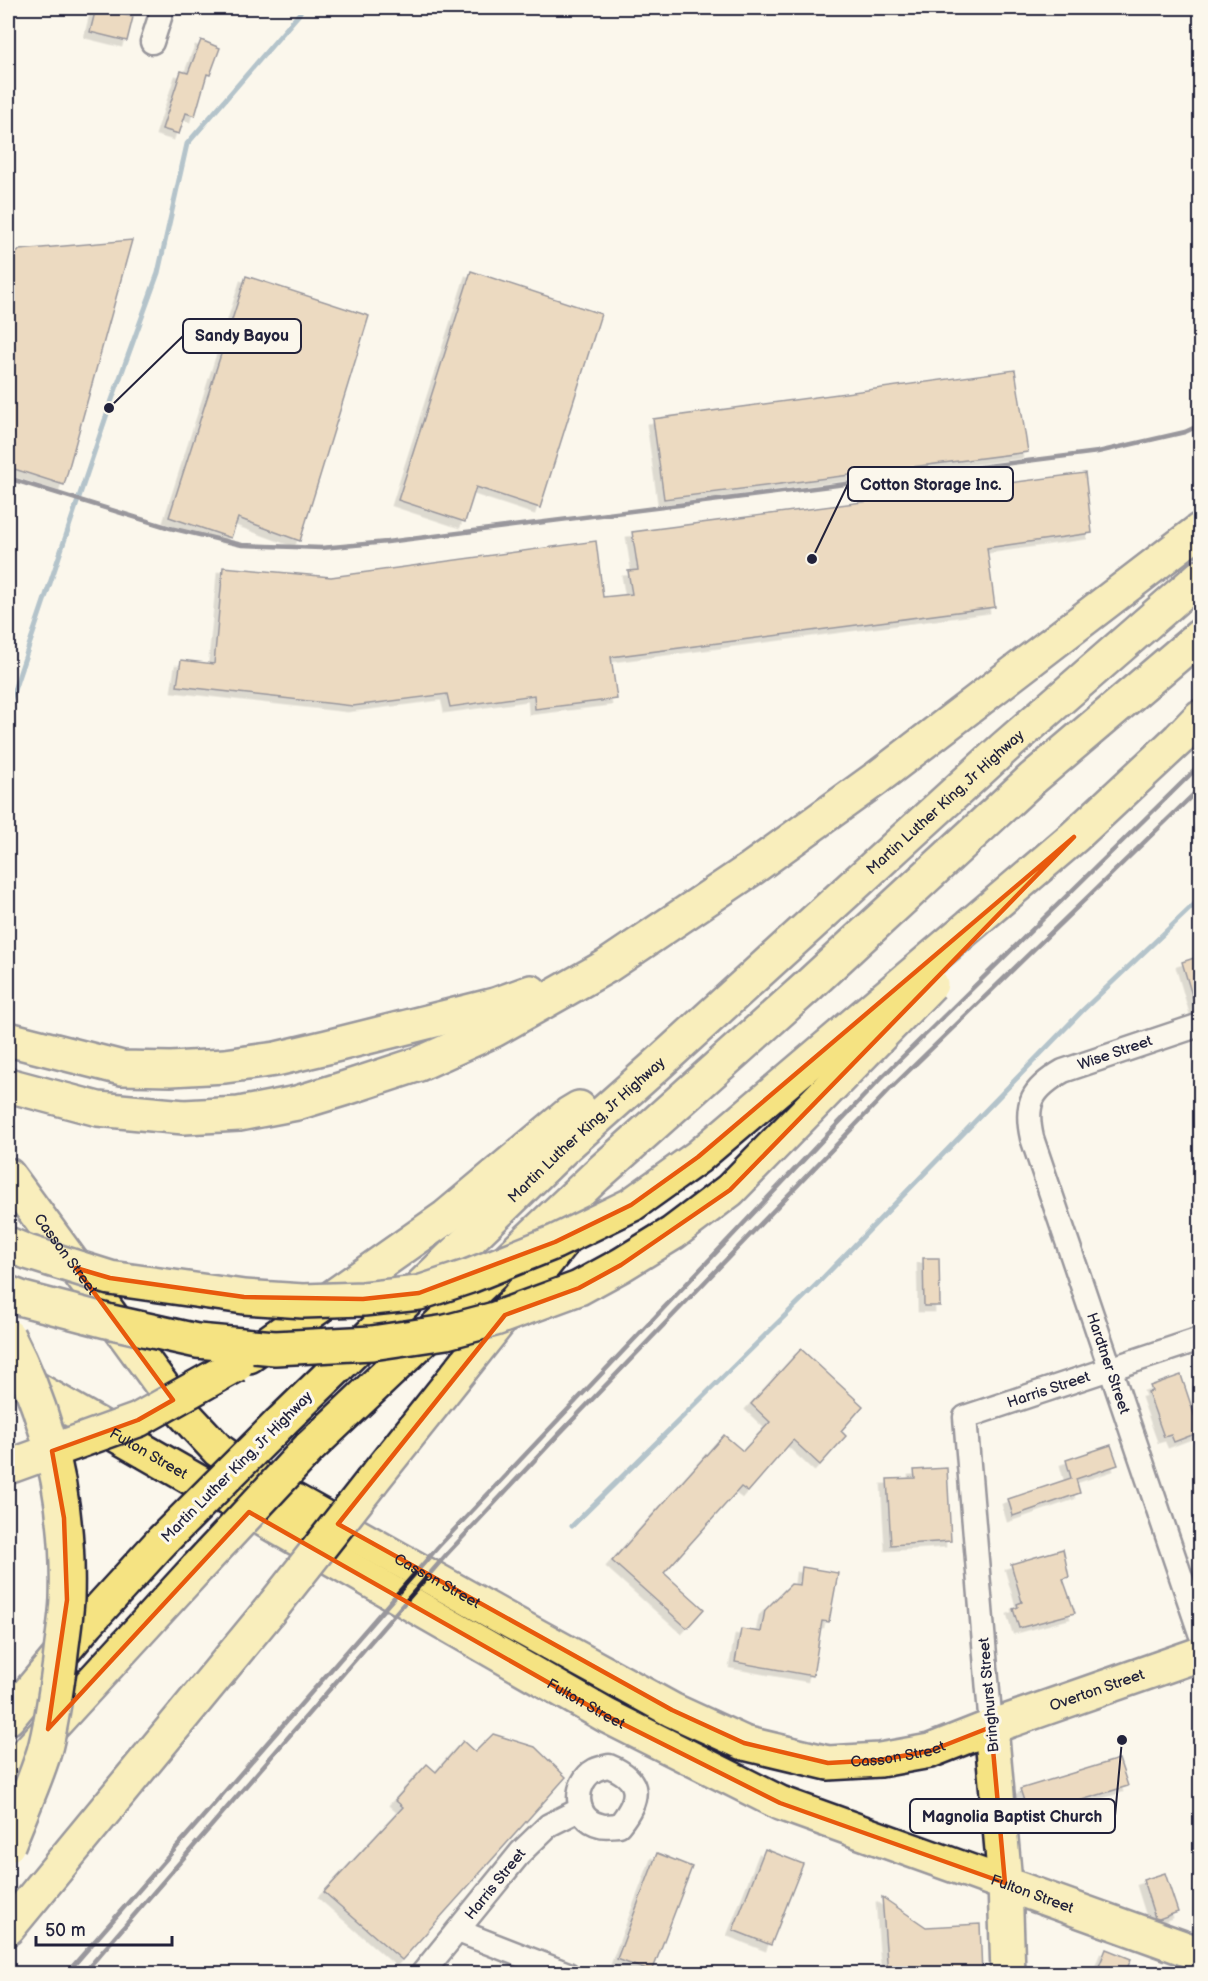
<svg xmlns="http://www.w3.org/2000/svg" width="1208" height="1981" font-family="'Balsamiq Sans',sans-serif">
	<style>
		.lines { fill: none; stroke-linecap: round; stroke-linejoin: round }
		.stream { stroke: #5d84a1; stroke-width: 5 }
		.building { fill: #dab78c; stroke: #22223b; stroke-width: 1.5; filter: url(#shadow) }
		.minor-casing { stroke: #22223b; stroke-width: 27 }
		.primary-casing { stroke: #22223b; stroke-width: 38 }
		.motorway-casing { stroke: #22223b; stroke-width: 38 }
		.minor { stroke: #fbf7ec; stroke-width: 22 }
		.primary { stroke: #f5e382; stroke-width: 33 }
		.motorway { stroke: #f5e382; stroke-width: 33 }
		.rail { stroke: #22223b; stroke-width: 4.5 }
		.motorway-bridge-casing { stroke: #22223b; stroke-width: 38; stroke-linecap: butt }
		.motorway-bridge { stroke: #f5e382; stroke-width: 33 }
		.marked { fill: none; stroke: #e8590c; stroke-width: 4.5; stroke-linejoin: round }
		.labels { text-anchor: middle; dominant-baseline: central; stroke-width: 6; stroke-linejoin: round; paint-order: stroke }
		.street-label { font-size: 15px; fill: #22223b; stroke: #fbf7ec }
		.leader { fill: none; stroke: #22223b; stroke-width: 2 }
		.callout-dot { fill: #22223b; stroke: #fbf7ec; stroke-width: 2 }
		.callout { fill: #fbf7ec; stroke: #22223b; stroke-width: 2 }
		.callout-label { font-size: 16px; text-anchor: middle; font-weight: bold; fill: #22223b }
	</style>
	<defs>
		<filter id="shadow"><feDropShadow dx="-5.5" dy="5.5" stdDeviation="0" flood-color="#0004"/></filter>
	</defs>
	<rect width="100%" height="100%" fill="#fbf7ec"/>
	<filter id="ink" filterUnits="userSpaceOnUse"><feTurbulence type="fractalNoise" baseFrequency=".0167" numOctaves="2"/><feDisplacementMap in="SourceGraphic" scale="12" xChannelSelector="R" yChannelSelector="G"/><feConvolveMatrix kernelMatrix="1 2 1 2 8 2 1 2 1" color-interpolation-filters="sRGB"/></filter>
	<g filter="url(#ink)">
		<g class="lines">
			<!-- stream -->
			<g class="stream">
				<path d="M8,708L109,408L158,273L187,144L299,14L302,8"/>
				<path d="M572,1526L817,1284L1083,1010L1200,899"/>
			</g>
		</g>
		<!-- building -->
		<g class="building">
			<path d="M96,8L133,17L127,41L90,32Z"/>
			<path d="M201,40L220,48L210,75L207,74L195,116L186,113L179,134L162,129L181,71L188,73Z"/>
			<path d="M132,240L64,485L8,467V251L18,252L19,250Z"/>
			<path d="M471,271L601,314L540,508L476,487L465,522L398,500Z"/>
			<path d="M246,276L369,316L300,541L238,518L231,538L169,517Z"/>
			<path d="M1015,370L1028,452L664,499L653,419Z"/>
			<path d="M1085,473L1092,533L987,548L995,607L611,657L617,699L535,709L534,695L450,707L447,694L353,706L177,686L181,660L214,664L223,567L331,577L596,541L603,597L632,594L628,571L638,570L632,532Z"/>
			<path d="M1200,956V1012H1197L1182,962Z"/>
			<path d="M923,1258H939L940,1306H924Z"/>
			<path d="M801,1349L863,1406L841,1431L846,1436L820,1465L793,1440L748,1492L741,1487L664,1573L704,1609L687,1628L612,1561L724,1435L743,1451L770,1422L751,1404Z"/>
			<path d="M1181,1375L1200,1432L1174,1442L1171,1435L1164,1437L1148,1392L1152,1391L1150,1386Z"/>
			<path d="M1111,1445L1118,1465L1076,1479L1080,1493L1013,1516L1008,1499L1071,1478L1066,1460Z"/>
			<path d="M947,1468L951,1541L891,1545L887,1479L915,1478L914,1470Z"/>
			<path d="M1063,1549L1069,1577L1063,1579L1075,1613L1019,1628L1013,1609L1018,1607L1017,1604L1022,1602L1011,1564Z"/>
			<path d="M802,1567L838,1573L829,1622L822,1621L813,1676L735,1662L741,1629L761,1632L765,1610L791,1584L800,1585Z"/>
			<path d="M493,1734L535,1747L566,1777L402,1960L324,1892L403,1807L395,1800L427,1764L436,1772L463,1741L475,1752Z"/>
			<path d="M1119,1759L1128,1786L1029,1816L1020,1789Z"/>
			<path d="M765,1849L803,1864L771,1945L733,1930Z"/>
			<path d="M657,1853L692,1867L652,1972L617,1959Z"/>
			<path d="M1165,1873L1178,1912L1159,1919L1155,1918L1143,1880Z"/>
			<path d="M882,1897L926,1927L980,1924L982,1974H888Z"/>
			<path d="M1106,1949L1131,1959L1125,1974H1096Z"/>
		</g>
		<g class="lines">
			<!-- minor casing -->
			<g class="minor-casing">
				<g id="minor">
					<path d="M152,42L163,8"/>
					<path id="s1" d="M1200,1025L1063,1071C1032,1089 1024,1103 1032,1138L1200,1633"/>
					<path id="s2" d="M991,1727L965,1417L1200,1339"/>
					<path d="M609,1766C643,1780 640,1799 619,1825C613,1825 605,1827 600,1825C573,1819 573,1782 595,1770C599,1768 604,1767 609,1766Z"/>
					<path d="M458,1931L568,1974"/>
					<path id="s3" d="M422,1974L521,1852L549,1825L581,1809"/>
				</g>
			</g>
			<!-- primary casing -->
			<g class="primary-casing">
				<g id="primary">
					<path id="s4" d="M8,1175L177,1406L218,1450L270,1487L502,1617L672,1710L744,1743L828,1763L880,1760L930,1751L991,1727L1200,1654"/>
					<path id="s5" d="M8,1373L607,1716L780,1803L1200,1954"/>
					<path d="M991,1727L1005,1883L1008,1974"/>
				</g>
			</g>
			<!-- motorway casing -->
			<g class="motorway-casing">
				<g id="motorway">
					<path d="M1179,739L1200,717"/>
					<path d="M8,1039L122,1068L171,1069L225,1066L276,1059L327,1047L495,1005L531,992"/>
					<path d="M8,1085L98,1109L184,1117L239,1114L297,1103L346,1088L419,1064L494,1030L607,966L751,869L877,778L1200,530"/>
					<path d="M249,1356L446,1217L569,1114L579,1108"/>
					<path id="s6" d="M280,1423L567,1145L657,1065L1004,748L1200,577"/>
					<path d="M309,1448L596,1176L807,987L1032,779L1200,636"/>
					<path d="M372,1481L572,1230"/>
					<path d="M8,1718L87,1623L162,1541"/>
					<path d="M8,1774L197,1568"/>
					<path d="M8,1928L275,1604"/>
				</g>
			</g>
			<!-- minor -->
			<use href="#minor" class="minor"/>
			<!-- primary -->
			<use href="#primary" class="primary"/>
			<!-- motorway -->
			<use href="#motorway" class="motorway"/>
			<!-- rail -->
			<g class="rail">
				<path d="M8,478L170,528L242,545L321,548L387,542L1098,452L1185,432L1200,425"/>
				<path d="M66,1974L438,1547L880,1079L1200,765"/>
				<path d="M83,1974L446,1555L560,1433L890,1089L1200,788"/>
			</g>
			<!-- motorway-bridge casing -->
			<g class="motorway-bridge-casing">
				<g id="motorway-bridge">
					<path d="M8,1244L27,1252L110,1278L244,1297L303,1301L363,1299L419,1293L470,1276L555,1242L631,1205L698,1157L1074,837L1179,739"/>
					<path d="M8,1293L23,1299L107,1321L197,1341L275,1348L372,1343L446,1332L495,1319L579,1288L621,1265L673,1233L730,1190L931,984"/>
					<path d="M8,1336C51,1419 70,1505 67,1599C66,1620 62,1641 60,1662C56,1692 52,1723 44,1752C34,1784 20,1814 8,1845"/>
					<path d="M8,1467L138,1420L236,1365"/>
					<path d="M162,1541L280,1423"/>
					<path d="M197,1568L309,1448"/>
					<path d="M275,1604L372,1481"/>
				</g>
			</g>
			<!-- motorway-bridge -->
			<use href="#motorway-bridge" class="motorway-bridge"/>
		</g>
	</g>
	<!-- marked area -->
	<path d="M0 0H1208V1981H0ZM1074,837L730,1190L621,1265L579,1288L505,1315L338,1524L672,1710L744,1743L828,1763L880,1760L930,1751L991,1727L1005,1883L780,1803L607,1716L249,1512L48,1729L67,1600L64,1518L52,1451L138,1420L173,1400L76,1268L110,1278L244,1297L363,1299L419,1293L555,1242L631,1205L698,1157Z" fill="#fbf7ec" fill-opacity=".55" fill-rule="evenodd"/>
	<path class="marked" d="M1074,837L730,1190L621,1265L579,1288L505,1315L338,1524L672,1710L744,1743L828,1763L880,1760L930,1751L991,1727L1005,1883L780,1803L607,1716L249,1512L48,1729L67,1600L64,1518L52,1451L138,1420L173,1400L76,1268L110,1278L244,1297L363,1299L419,1293L555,1242L631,1205L698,1157Z"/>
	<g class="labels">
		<!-- street labels -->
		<g class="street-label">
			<text stroke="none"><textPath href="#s6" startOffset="910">Martin Luther King, Jr Highway</textPath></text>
			<text transform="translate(1115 1053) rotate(-19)">Wise Street</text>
			<text stroke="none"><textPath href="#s6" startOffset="424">Martin Luther King, Jr Highway</textPath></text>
			<text stroke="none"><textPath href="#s4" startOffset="98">Casson Street</textPath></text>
			<text stroke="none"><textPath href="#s1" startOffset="464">Hardtner Street</textPath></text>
			<text stroke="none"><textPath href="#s2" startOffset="399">Harris Street</textPath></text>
			<text stroke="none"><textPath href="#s5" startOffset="162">Fulton Street</textPath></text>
			<text transform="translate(237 1467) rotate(-45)">Martin Luther King, Jr Highway</text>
			<text stroke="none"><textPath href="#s4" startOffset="602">Casson Street</textPath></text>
			<text stroke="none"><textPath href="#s4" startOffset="1316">Overton Street</textPath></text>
			<text transform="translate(989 1695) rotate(-95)">Bringhurst Street</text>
			<text stroke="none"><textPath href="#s5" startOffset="666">Fulton Street</textPath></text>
			<text stroke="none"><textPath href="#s4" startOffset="1106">Casson Street</textPath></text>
			<text stroke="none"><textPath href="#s3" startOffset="116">Harris Street</textPath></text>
			<text stroke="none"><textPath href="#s5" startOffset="1152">Fulton Street</textPath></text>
		</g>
	</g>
	<!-- callouts -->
	<path class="leader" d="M109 408L183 336M812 559L848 484M1122 1740L1115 1816"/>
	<g class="callout-dot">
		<circle cx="109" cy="408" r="6"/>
		<circle cx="812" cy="559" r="6"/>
		<circle cx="1122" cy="1740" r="6"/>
	</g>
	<g class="callout">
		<rect x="183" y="319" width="118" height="34" rx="6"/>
		<rect x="848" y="467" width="165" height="34" rx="6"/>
		<rect x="910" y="1799" width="205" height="34" rx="6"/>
	</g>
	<g class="callout-label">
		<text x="242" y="341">Sandy Bayou</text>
		<text x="931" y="490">Cotton Storage Inc.</text>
		<text x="1012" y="1822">Magnolia Baptist Church</text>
	</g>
	<!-- margin -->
	<rect width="1208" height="1981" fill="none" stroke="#fbf7ec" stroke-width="30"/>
	<rect x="15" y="15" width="1178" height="1951" fill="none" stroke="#22223b" stroke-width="2" filter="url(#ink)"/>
	<!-- scale -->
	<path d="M36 1936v9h136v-9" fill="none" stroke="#22223b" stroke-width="3"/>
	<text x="45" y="1936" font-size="18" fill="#22223b" stroke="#fbf7ec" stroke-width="4.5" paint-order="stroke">50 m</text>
</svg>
